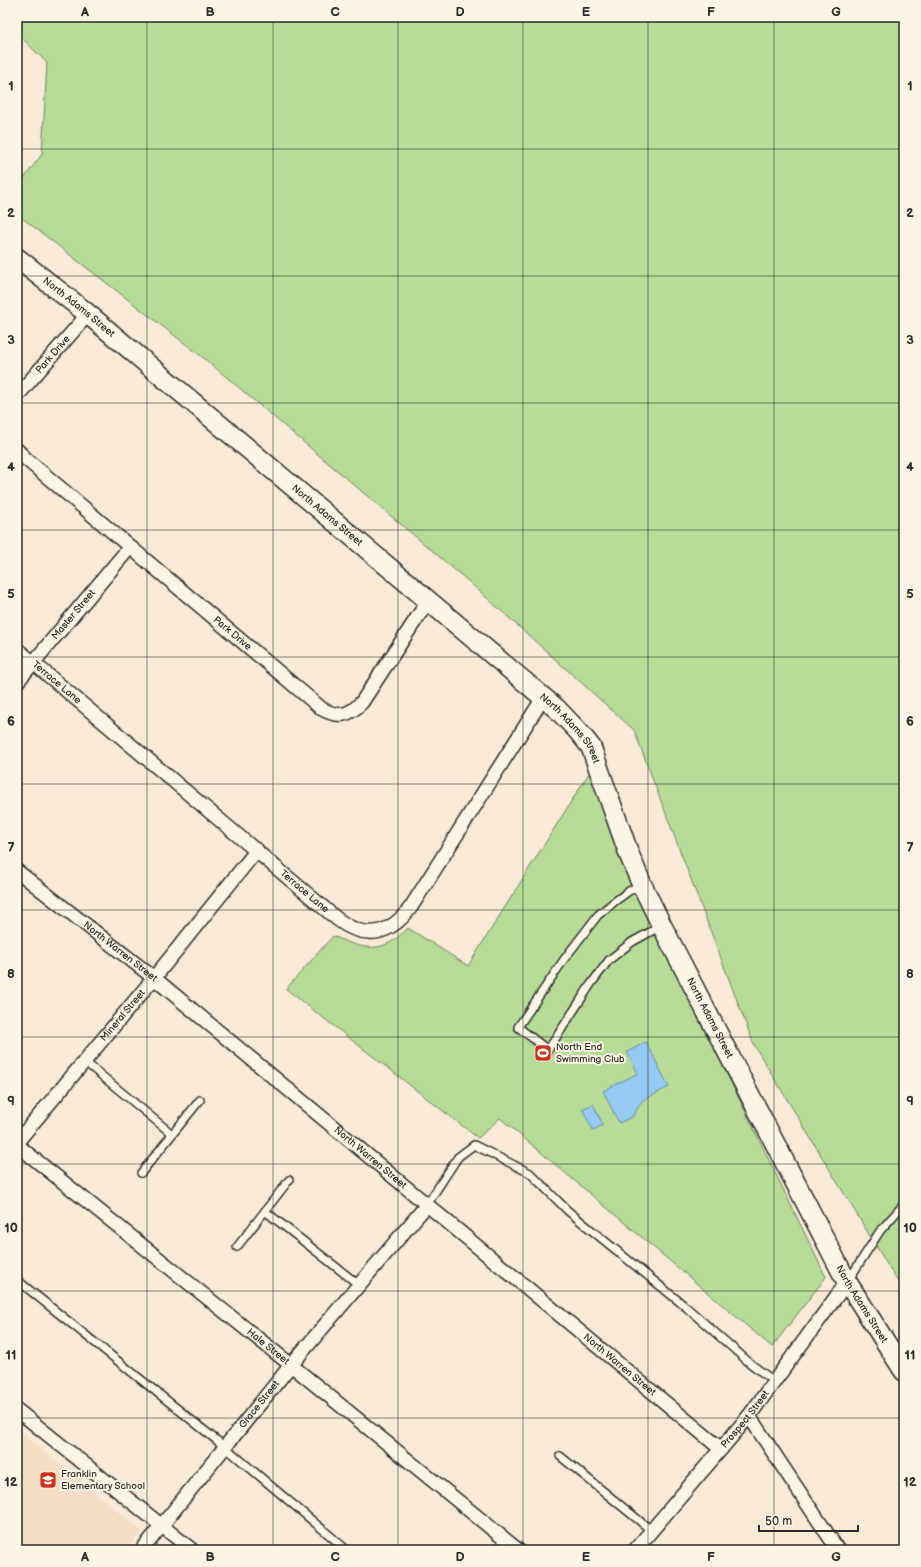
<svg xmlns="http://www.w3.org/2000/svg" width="921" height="1567" font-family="'Balsamiq Sans',sans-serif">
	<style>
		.built { fill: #f4ddc4 }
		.green { fill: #b6dc98; stroke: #708462 }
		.water { fill: #95c9f2; stroke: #6b8aa2 }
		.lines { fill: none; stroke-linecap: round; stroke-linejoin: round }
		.lane-casing { stroke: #2b2b2b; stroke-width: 10 }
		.street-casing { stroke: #2b2b2b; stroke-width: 16 }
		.secondary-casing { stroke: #2b2b2b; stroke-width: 22 }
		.lane { stroke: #fcf5e5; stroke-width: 7 }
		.street { stroke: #fcf5e5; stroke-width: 13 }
		.secondary { stroke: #fcf5e5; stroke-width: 19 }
		.grid { fill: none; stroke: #2b2b2b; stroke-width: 1; stroke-opacity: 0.55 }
		.labels { text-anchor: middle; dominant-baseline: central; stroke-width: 4; stroke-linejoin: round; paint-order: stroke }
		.street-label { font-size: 10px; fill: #2b2b2b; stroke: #fcf5e5 }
		.poi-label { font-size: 10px; fill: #2b2b2b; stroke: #fcf5e5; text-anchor: start }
		.neatline { fill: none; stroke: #2b2b2b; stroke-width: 1.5 }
		.grid-label { font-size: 13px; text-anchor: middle; font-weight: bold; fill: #2b2b2b }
	</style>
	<rect width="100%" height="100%" fill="#f8ead6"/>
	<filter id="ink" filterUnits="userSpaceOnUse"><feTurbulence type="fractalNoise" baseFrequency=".025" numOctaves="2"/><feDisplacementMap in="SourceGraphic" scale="8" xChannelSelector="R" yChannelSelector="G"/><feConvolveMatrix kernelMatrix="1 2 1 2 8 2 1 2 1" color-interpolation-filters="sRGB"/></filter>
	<g filter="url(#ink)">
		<!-- built -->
		<path class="built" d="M17,1429L142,1531L126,1550H17Z"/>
		<!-- green -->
		<g class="green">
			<path d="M17,17H904V1292L754,1045L634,730L468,581L205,359L17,214V188L42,154L47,63L17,33Z"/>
			<path d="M591,770L626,867L826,1277L772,1347L500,1118L478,1138L286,989L333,936C365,950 382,955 408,928L468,966Z"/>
		</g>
		<!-- water -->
		<g class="water">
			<path d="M646,1042L669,1087L643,1100L632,1117L619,1123L603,1091L638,1073L627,1052Z"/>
			<path d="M593,1104L603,1125L593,1130L582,1109Z"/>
		</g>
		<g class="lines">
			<!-- lane casing -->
			<g class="lane-casing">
				<g id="lane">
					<path d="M642,885L629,891L614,902L598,915L565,958L518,1027L548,1050L591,984L609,960L632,942L661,926"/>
					<path d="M84,1061L172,1134"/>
					<path d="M141,1173L200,1100"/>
					<path d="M426,1206L458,1157L474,1145L530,1173L568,1211L686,1307L751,1364L775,1382"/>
					<path d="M265,1211L359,1285"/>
					<path d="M237,1247L289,1180"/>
					<path d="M17,1280L225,1447L347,1550"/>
					<path d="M848,1281L880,1231L904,1204"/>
					<path d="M560,1456L652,1531"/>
				</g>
			</g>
			<!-- street casing -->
			<g class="street-casing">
				<g id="street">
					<path id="s1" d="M17,396L88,314"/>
					<path id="s2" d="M17,450L26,459L322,709C339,718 349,716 362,702L428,601"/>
					<path id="s3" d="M17,649L337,919C366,941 390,935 411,907L543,698"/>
					<path id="s4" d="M17,682L130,547"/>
					<path id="s5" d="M17,871L154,978L721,1449"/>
					<path id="s6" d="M17,1142L154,978L257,850"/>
					<path id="s7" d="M17,1145L291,1365L518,1550"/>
					<path d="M17,1410L192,1550"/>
					<path d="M749,1416L838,1550"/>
					<path id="s8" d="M142,1550L291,1365L426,1206"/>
					<path id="s9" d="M635,1550L749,1416L847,1282"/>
				</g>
			</g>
			<!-- secondary casing -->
			<g class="secondary-casing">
				<g id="secondary">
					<path id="s10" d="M17,258L88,314L557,709L578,731L591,747L629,854L642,885L662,926L847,1282L904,1371"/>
				</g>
			</g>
			<!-- lane -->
			<use href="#lane" class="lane"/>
			<!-- street -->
			<use href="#street" class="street"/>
			<!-- secondary -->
			<use href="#secondary" class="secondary"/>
		</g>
	</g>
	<!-- grid -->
	<path class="grid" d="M147,17V1550M273,17V1550M398,17V1550M523,17V1550M648,17V1550M774,17V1550M17,149H904M17,276H904M17,403H904M17,530H904M17,657H904M17,784H904M17,910H904M17,1037H904M17,1164H904M17,1291H904M17,1418H904"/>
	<!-- icons -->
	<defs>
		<g id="stadium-square" transform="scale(0.9)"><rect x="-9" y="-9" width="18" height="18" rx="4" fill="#c8321e" stroke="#fcf5e5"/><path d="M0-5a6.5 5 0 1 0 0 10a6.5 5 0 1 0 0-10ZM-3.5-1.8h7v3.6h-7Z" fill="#fff"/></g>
		<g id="school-square" transform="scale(0.9)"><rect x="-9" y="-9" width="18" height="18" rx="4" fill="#c8321e" stroke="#fcf5e5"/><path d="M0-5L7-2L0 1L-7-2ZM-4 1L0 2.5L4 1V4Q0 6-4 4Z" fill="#fff"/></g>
	</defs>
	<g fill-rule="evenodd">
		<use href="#stadium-square" x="543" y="1053"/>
		<use href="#school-square" x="48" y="1480"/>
	</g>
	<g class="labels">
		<!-- street labels -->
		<g class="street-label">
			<text stroke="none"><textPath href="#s10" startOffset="79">North Adams Street</textPath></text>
			<text stroke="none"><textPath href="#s1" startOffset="55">Park Drive</textPath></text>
			<text stroke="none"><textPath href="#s10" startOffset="403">North Adams Street</textPath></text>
			<text stroke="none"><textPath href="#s4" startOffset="88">Master Street</textPath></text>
			<text stroke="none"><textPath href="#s2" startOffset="283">Park Drive</textPath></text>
			<text stroke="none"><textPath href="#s3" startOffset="52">Terrace Lane</textPath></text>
			<text stroke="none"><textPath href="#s10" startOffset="727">North Adams Street</textPath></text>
			<text stroke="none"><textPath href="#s3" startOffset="376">Terrace Lane</textPath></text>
			<text stroke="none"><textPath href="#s5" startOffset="131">North Warren Street</textPath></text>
			<text stroke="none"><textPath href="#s6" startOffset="165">Mineral Street</textPath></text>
			<text stroke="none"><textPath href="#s10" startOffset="1051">North Adams Street</textPath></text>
			<text stroke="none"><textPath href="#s5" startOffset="455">North Warren Street</textPath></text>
			<text stroke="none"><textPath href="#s10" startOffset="1375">North Adams Street</textPath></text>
			<text stroke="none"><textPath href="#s7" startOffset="322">Hale Street</textPath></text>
			<text stroke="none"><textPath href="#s5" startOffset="779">North Warren Street</textPath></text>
			<text stroke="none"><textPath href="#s8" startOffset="187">Grace Street</textPath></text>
			<text stroke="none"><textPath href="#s9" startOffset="171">Prospect Street</textPath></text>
		</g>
		<!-- poi labels -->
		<g class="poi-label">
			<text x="556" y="1047">North End<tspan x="556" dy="12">Swimming Club</tspan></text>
			<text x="61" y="1474">Franklin<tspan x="61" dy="12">Elementary School</tspan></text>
		</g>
	</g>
	<!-- margin -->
	<rect width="921" height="1567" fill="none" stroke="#fcf5e5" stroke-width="44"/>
	<!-- scale -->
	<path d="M759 1525v6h99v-6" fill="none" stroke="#2b2b2b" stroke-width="2"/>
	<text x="765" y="1525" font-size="12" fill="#2b2b2b" stroke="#fcf5e5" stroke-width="3" paint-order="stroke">50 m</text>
	<rect x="22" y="22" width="877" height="1523" class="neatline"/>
	<g class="grid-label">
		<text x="85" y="16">A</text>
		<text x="210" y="16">B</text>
		<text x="335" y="16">C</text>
		<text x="460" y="16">D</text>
		<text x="586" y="16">E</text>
		<text x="711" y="16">F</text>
		<text x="836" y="16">G</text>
		<text x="11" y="90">1</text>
		<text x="910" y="90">1</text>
		<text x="11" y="217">2</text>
		<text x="910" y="217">2</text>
		<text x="11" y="344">3</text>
		<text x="910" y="344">3</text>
		<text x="11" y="471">4</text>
		<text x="910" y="471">4</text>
		<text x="11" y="598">5</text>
		<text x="910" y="598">5</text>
		<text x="11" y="725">6</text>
		<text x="910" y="725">6</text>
		<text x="11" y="852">7</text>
		<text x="910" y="852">7</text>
		<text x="11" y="978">8</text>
		<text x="910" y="978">8</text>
		<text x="11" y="1105">9</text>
		<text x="910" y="1105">9</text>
		<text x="11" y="1232">10</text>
		<text x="910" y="1232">10</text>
		<text x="11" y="1359">11</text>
		<text x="910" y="1359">11</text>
		<text x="11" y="1486">12</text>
		<text x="910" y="1486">12</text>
		<text x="85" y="1561">A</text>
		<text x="210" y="1561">B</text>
		<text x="335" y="1561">C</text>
		<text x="460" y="1561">D</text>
		<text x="586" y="1561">E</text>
		<text x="711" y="1561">F</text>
		<text x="836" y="1561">G</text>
	</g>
</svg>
